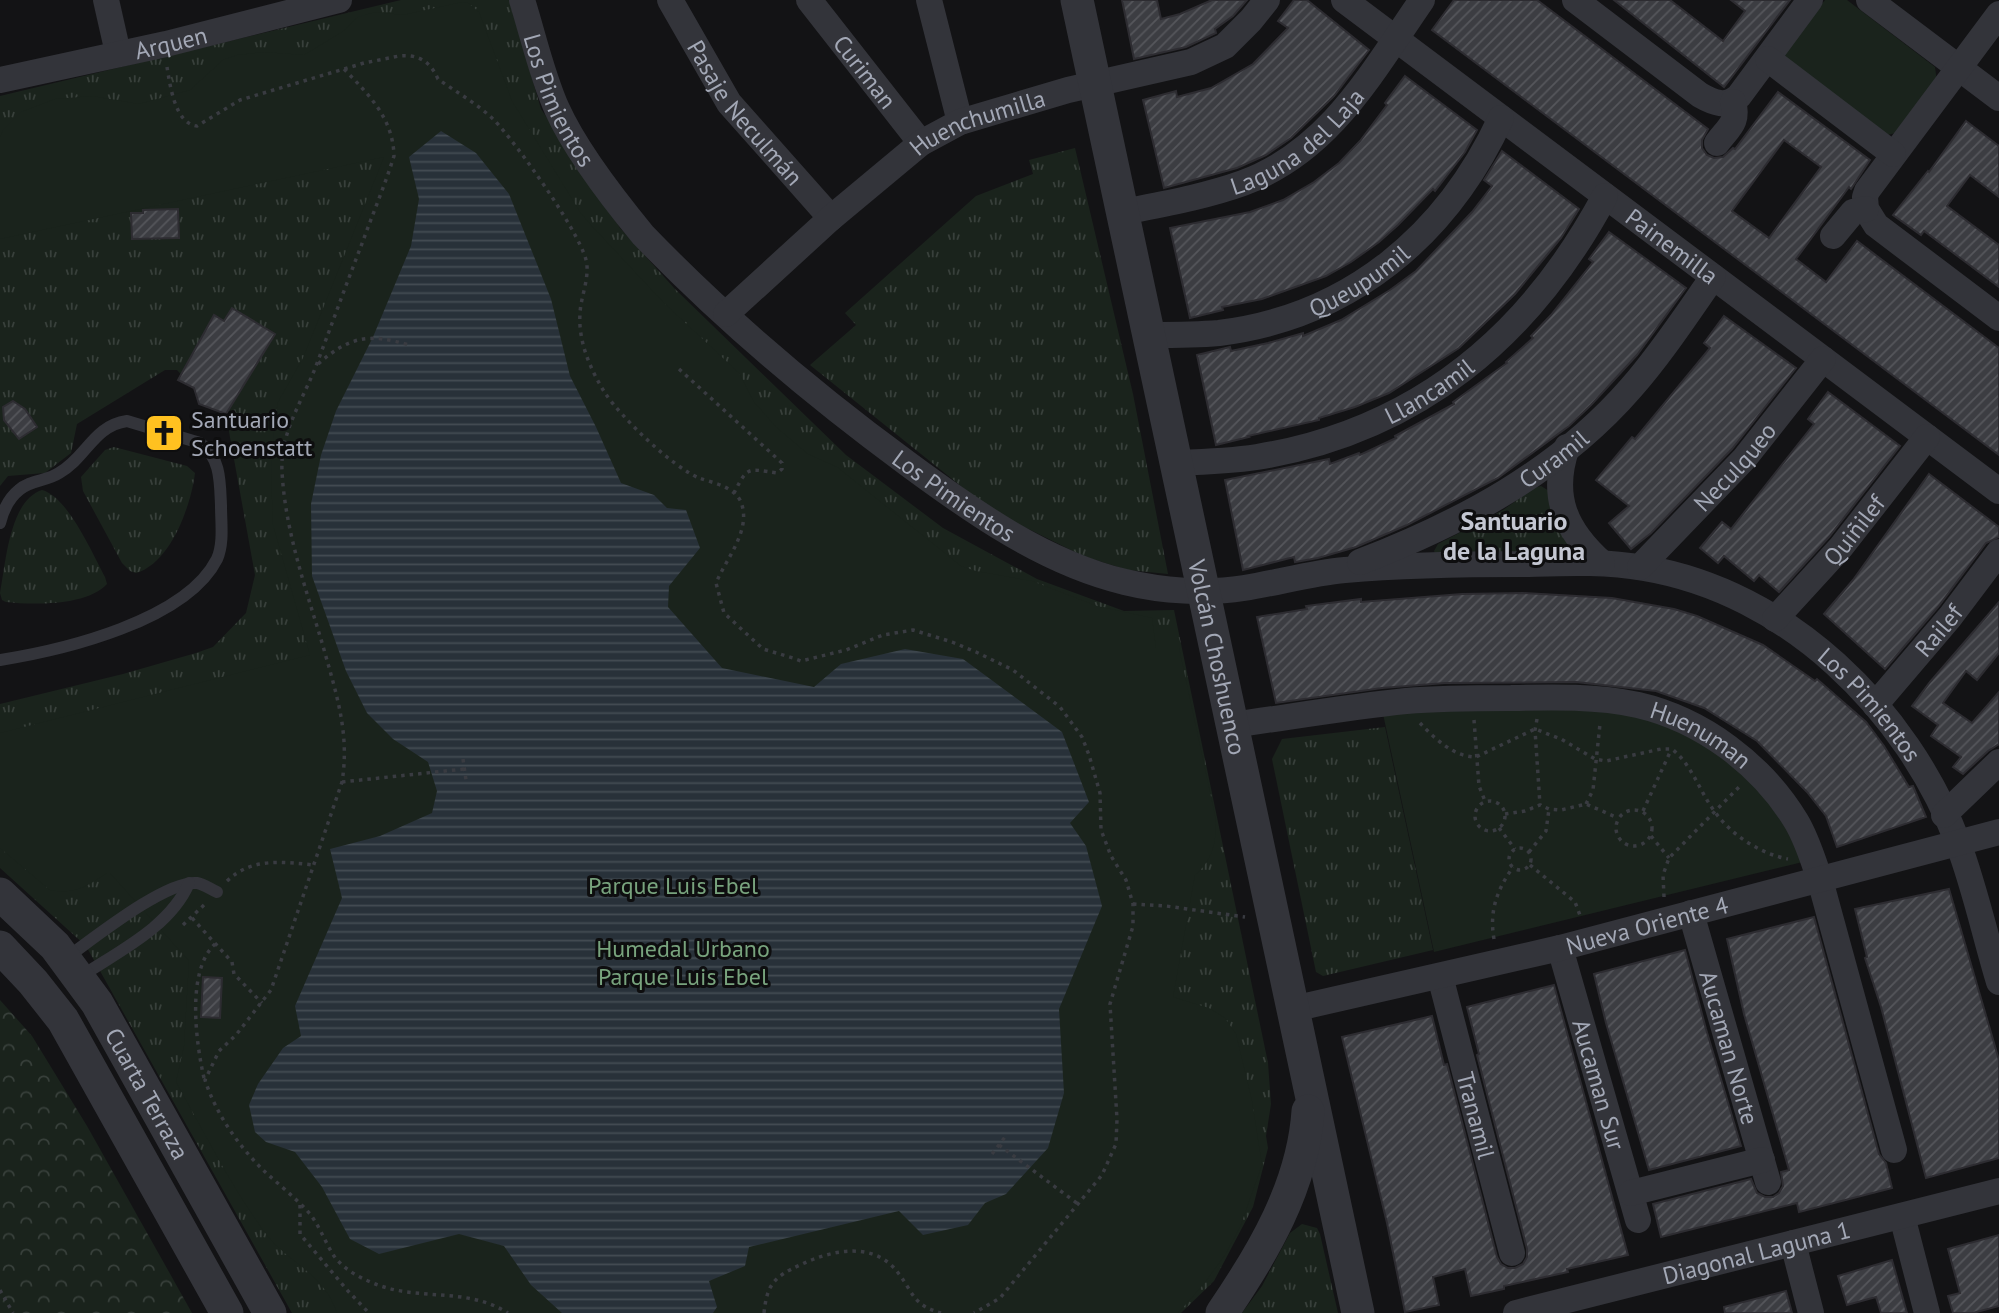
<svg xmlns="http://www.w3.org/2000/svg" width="1999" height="1313" font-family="'PT Sans',sans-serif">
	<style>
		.grass { fill: url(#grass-tufts) }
		.forest { fill: url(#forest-crowns) }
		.green { fill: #1a231c }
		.water { fill: url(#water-rules) }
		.building { fill: url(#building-hatch); stroke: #2d2c31; stroke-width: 2; fill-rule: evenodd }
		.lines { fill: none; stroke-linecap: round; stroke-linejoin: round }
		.path { stroke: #393b41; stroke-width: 3.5; stroke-dasharray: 3.5 5; stroke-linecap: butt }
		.service { stroke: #33343a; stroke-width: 12 }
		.minor { stroke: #33343a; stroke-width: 26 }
		.tertiary { stroke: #33343a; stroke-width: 33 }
		.labels { text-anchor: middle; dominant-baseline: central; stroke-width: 6; stroke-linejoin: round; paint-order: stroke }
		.street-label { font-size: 24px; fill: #a3a8b6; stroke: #0e0e0f }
		.poi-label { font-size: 24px; fill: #a3a8b6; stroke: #0e0e0f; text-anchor: start }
		.park-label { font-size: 24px; fill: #78a37d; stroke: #0e0e0f }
		.neighbourhood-label { font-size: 26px; font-weight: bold; fill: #c4c7d2; stroke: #0e0e0f }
	</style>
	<defs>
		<pattern id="grass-tufts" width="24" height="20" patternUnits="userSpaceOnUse" patternTransform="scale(1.75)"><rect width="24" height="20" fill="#1a231c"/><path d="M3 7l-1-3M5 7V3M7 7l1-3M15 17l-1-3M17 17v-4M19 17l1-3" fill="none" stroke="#38403b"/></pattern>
		<pattern id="forest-crowns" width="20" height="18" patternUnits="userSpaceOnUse" patternTransform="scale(1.75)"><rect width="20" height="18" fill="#1a231c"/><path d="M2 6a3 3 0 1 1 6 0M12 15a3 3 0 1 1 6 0" fill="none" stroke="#38403b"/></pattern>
		<pattern id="water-rules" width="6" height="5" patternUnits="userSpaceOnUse" patternTransform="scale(1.75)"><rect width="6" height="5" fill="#283139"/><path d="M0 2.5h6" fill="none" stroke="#444c53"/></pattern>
		<pattern id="building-hatch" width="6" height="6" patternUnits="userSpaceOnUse" patternTransform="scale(1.75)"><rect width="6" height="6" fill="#3c3d42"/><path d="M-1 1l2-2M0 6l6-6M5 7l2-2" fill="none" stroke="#55565b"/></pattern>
	</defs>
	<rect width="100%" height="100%" fill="#131315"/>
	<!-- grass -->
	<g class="grass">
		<path d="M401,0H509L541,109L620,228L675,289L846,455L943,528L1037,579L1124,611L1174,610L1268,1063L1271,1104L1266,1136L1268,1148L1253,1207L1214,1281L1181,1313H292L86,946L0,868V704L123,674L196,653L213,647L246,613L255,575L226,415L199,404L194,388L177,370H165L77,424L71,453L45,473L8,476L0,486V96Z"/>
		<path d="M1075,148L1133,394L1168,574L1128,570L1083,556L992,511L810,365L856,325L845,313L976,196L1033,174L1029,160Z"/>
		<path d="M114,447L187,466L195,473C191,505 171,563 136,573L130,571L122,563L83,491L81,477L105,450Z"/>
		<path d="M1541,486L1549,491L1569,547L1567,550L1436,554L1434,551L1438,544L1503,510L1534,488Z"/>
		<path d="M42,490C68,497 92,553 105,577L107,584C87,606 33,605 6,602L2,600L0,593C6,563 9,501 42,490Z"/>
		<path d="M1385,727L1433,950L1323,976L1316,972L1272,759L1282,739Z"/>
		<path d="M1302,1224L1317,1228L1320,1234L1338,1313H1242L1262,1286L1290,1233Z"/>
	</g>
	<!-- forest -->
	<path class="forest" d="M0,1000L32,1036L87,1126L192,1313H0Z"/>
	<!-- green -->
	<g class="green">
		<path d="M1825,0H1847L1935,67L1937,82L1899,132L1888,135L1784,57L1785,52Z"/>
		<path d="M462,2L468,3L479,12L512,101L580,212L590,224L664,303L739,373L754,402L776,427L808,454L837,467L961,566L976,571L1032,581L1097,606L1152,618L1156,648H1179L1216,820C1216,843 1213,860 1195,875L1173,997L1209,1008L1225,1018L1236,1034L1252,1101L1262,1165L1240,1227L1225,1255L1203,1285L1178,1313H337C324,1272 285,1262 263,1230C230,1184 204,1132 176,1082L184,1046L189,961L110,873H107C88,886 74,895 50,890L0,848V733L310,655L273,525L271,474L275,418L278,402L303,358L384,157L0,239V137L3,130L21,112L55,99L92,96L139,104L190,90L223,60L237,55L264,52L304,55L342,32L358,17L365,15L375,12L403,15Z"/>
		<path d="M1618,709L1695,737L1763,788L1807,861L1434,952L1383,714L1424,710Z"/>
	</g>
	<!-- water -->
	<path class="water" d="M441,131L476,153L509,194L551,299L570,376L596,427L621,483L654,495L667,508L686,510L700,548L669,586L668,607L722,668L814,687L841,664L905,649L963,659L1062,732L1089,802L1070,823L1086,846L1102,906L1059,1009L1064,1093L1048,1148L1006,1194L985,1203L968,1225L923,1235L899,1211L749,1247L745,1266L709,1281L717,1307L713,1313H562L531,1285L504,1246L459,1234L379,1254L350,1239L322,1187L295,1152L266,1142L255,1132L249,1105L258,1084L283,1048L301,1036L295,1006L342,898L330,849L380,836L432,813L437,791L428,762L393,739L367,713L346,671L312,576L311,504L321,455L336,411L373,337L411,246L419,199L409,157Z"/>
	<!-- building -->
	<g class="building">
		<path d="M1122,0H1157L1161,19L1180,14L1212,0H1247L1233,16L1215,29L1216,33L1186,47L1134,59Z"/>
		<path d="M1294,0H1307L1369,50L1334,96L1291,138L1266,155L1237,168L1164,188L1143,100L1176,91L1177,97L1211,88L1253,64L1288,28L1278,21Z"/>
		<path d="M1454,0H1537L1708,129L1702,140V148L1707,155L1714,158L1723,157L1733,148L1735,149L1778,92L1870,160L1851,189L1849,187L1796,259L1826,282L1857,241L1999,348V455L1432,30ZM1784,140L1821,167L1769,238L1732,211Z"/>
		<path d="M1614,0H1670L1723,41L1745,11L1731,0H1790L1724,87Z"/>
		<path d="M1405,76L1477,130L1465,152L1435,191L1433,189L1398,225L1379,242L1351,262L1326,276L1262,299L1222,307L1223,310L1190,318L1170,228L1250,212L1283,200L1314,182L1339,163L1360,141L1387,105L1385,103Z"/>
		<path d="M1966,121L1999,146V197L1970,175L1947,206L1999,245V287L1924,231L1921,235L1893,215L1928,171L1929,172Z"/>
		<path d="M1502,151L1579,209L1561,238L1515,294L1459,348L1389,393L1355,407L1319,418V420L1248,436L1249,437L1216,445L1197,355L1230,347L1231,351L1268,343L1303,333V336L1341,320L1390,290L1416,271L1472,212L1492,186L1484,180Z"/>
		<path d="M178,209L179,238L132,239L131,213H143V210Z"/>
		<path d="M1609,232L1686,288L1637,355L1591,405L1569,426L1498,478L1407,525L1356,547L1318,558L1295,562L1294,557L1243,570L1225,480L1329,459L1330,464L1359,453L1360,455L1396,438L1395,436L1454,404L1453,402L1507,363L1506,362L1533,338L1531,336L1551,315L1593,262L1589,259Z"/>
		<path d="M232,308L275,334L226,414L199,404L194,388L178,380L214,315L224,321Z"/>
		<path d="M1724,316L1796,368L1732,449L1651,533L1631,549L1609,523L1629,506L1596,480L1632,437L1635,439L1710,348L1704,343Z"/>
		<path d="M1828,392L1900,446L1829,537L1779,592L1759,575L1754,581L1724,556L1718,563L1700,548L1722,522L1731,529L1814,424L1808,419Z"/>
		<path d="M13,401L25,409L37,427L19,439L4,420L3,407Z"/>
		<path d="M1929,474L1999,527V537L1986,543L1938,607L1885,669L1824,614L1853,580Z"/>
		<path d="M1523,593L1612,598L1674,609L1697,616L1763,645L1815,681L1817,679L1866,722L1884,746L1909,787L1913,786L1926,817L1837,847L1826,816L1807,792L1757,741L1704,708L1656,691L1576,682L1445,683L1382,688L1276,703L1257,617L1307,609L1306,606L1361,599V602L1462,594Z"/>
		<path d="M1999,602V653L1977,680L1966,671L1943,703L1972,723L1999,692V744L1988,751L1963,774L1953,767L1961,757L1931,736L1938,725L1912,706L1930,682Z"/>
		<path d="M1949,889L1999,1060V1158L1926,1178L1881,1007L1865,958L1867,957L1855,909Z"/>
		<path d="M1814,917L1879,1154L1886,1163L1892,1188L1799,1212L1797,1203L1661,1237L1653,1204L1751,1179L1757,1193L1765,1197H1773L1779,1193L1783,1186L1781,1172L1789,1170L1787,1163L1744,1014L1727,939Z"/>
		<path d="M1685,950L1706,1029L1741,1146L1649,1170L1606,1023L1594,974Z"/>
		<path d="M203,977L222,978L220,1018L201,1017Z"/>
		<path d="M1554,985L1628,1255L1567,1269L1568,1272L1504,1286V1289L1471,1296L1465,1269L1433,1277L1439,1305L1405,1312L1387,1223L1342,1037L1432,1016L1444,1065L1447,1064L1497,1257L1501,1264L1508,1268H1515L1523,1264L1527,1257V1249L1477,1055L1479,1054L1467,1007Z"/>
		<path d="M1999,1235V1306L1973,1313H1953L1948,1296L1960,1293L1948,1249Z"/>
		<path d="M1892,1260L1907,1313H1881L1876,1297L1847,1305L1838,1276Z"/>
		<path d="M1786,1291L1792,1313H1725L1724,1307Z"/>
	</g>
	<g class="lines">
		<!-- path -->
		<g class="path">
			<path d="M167,67C170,85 175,124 197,126L240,100L364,63L399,56C418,54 430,61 438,79C456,92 478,104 494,120C514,140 587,241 587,266C588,282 581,297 580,313C578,341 590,369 605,393C622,418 671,466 699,478C713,483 737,487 742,505C750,532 726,559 716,583L724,613L763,649L793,658L801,661L846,650L883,635L913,630L952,642L976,652L1013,670L1060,707L1082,737L1089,755L1100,793L1101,830L1111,856L1126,880L1133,904V926L1110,1004L1117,1119L1116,1144L1102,1175L1000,1298L974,1313"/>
			<path d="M344,69C369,95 393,118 394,156C385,185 373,213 363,241C347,282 332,324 316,366C303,400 280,432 282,471C285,531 306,589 323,646C336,693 350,733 342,782L271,990L236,1035L219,1051L205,1080C216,1114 238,1145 263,1170C278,1184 296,1198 310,1214C320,1227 325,1242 334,1256C344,1270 362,1279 378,1285C421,1301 467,1287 508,1313"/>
			<path d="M318,364C350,336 369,333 409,345"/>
			<path d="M679,369L782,463V469L777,473C748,469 748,465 734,493"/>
			<path d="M1537,719L1535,730L1540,805"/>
			<path d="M1474,720L1479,786L1485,801"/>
			<path d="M1420,723C1435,739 1454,757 1476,757L1535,729L1561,739L1595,759L1606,761L1661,749H1672C1693,766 1699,791 1715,812C1731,835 1761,854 1788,859"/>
			<path d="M463,759L466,780"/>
			<path d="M342,782L464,769"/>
			<circle cx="1490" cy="816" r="15"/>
			<path d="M1586,804L1593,790L1600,724"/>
			<circle cx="1634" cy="828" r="18"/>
			<path d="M1643,811L1671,750"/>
			<path d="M1505,814L1525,811L1540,805L1549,809L1561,810L1586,804L1618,818"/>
			<path d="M1499,828L1515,849"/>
			<path d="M1651,836L1669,858"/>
			<circle cx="1520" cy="859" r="11"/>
			<path d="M1529,852L1546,831L1549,809"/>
			<path d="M1530,865L1575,902L1581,918"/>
			<path d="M227,881C252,857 283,862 314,865"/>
			<path d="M1664,897L1663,875L1669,858L1739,787"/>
			<path d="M1133,904L1166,906L1245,917"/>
			<path d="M192,918L232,962L234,974L262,1003"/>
			<path d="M183,925L205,904"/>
			<path d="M1494,939C1489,911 1497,890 1513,867"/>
			<path d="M204,1078C196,1043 186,971 215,944"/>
			<path d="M999,1145L1078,1204"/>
			<path d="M992,1154L1005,1137"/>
			<path d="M300,1205V1234L348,1291L369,1313"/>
			<path d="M0,1290L13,1313"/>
			<path d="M764,1313C767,1284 774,1277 800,1265C831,1250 875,1240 899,1274C914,1294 913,1305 941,1313"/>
		</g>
		<!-- service -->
		<g class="service">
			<path d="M0,523C3,511 9,498 19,490C30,480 47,481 59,473C87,457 93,426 127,421L200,443C221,457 220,483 221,506C221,523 224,543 217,559C186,621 63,650 0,660"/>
			<path d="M66,958C93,939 166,880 197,883C204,884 210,889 217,892"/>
			<path d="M80,977C119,951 170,927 189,883"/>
		</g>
		<!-- minor -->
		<g class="minor">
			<path d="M106,0L118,53"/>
			<path id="s1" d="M522,0C533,35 542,76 557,109C575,149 615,201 643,235C724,319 814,395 908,464C973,512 1045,563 1125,582C1162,591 1206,594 1244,588C1277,583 1311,573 1345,570C1404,565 1464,564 1524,564C1564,563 1604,561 1644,568C1788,592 1907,709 1958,843C1975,888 1985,936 1999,982"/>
			<path id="s2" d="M670,0L729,103L831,218"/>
			<path id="s3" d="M809,0L921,143"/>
			<path d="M929,0L960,122"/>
			<path id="s4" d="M1344,0L1999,491"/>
			<path d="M1575,0L1700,95C1714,103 1726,108 1739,96L1810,0"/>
			<path d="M1869,0L1999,98"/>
			<path d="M1999,14L1867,191L1865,197L1866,209L1876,225L1999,318"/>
			<path d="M1768,59L1893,154"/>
			<path id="s5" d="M0,80L166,44L339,0"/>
			<path d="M1717,143C1729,127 1739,122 1733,102"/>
			<path id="s6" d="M1123,212C1163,204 1204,197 1243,183C1330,151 1372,72 1422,0"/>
			<path d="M1833,236L1853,212L1866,209"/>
			<path id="s7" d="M726,314L831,218L921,143L960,122L1068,90L1191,62L1225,46L1251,20L1267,0"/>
			<path id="s8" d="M1150,335C1173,335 1196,335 1219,333C1350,317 1447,235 1501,118"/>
			<path d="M1567,447C1550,496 1565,530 1602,563"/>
			<path id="s9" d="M1177,463C1204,462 1231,461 1257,457C1417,431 1530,336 1605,196"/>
			<path id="s10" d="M1360,562C1461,523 1559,471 1631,388C1661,354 1687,314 1713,277"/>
			<path id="s11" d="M1640,567L1744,459L1823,359"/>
			<path id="s12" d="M1775,619L1841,547L1927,437"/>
			<path id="s13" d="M1875,705L1950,617L1999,552"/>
			<path id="s14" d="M1232,725C1290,717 1348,707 1406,701C1441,698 1476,698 1511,698C1552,697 1598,696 1638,705C1703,720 1762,765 1796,821C1807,839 1813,860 1820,880L1894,1150"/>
			<path d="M1944,815L1999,762"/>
			<path id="s15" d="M1691,913L1768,1182"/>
			<path id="s16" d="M1560,948L1638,1220"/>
			<path id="s17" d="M1440,976L1512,1253"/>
			<path id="s18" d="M1293,1009L1560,948L1999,832"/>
			<path d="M1631,1193L1762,1160"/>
			<path d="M1902,1216L1927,1313"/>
			<path d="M1793,1243L1811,1313"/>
			<path id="s19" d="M1516,1313L1999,1191"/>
		</g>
		<!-- tertiary -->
		<g class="tertiary">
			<path id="s20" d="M1077,0L1358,1313"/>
			<path id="s21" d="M0,894L55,946L97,1003L270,1313"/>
			<path d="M0,947L33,982L63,1020L227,1313"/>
			<path d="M1222,1313C1263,1253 1303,1186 1308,1111"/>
		</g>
	</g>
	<!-- icons -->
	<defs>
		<g id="church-square" transform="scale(2.0125)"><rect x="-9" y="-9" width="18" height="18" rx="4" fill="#ffc120" stroke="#0e0e0f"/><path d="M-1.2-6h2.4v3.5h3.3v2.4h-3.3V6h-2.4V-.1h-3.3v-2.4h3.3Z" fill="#111"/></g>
	</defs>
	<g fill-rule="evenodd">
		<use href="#church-square" x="164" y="433"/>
	</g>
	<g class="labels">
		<!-- street labels -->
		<g class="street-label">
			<text stroke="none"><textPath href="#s5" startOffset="175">Arquen</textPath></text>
			<text stroke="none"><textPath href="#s3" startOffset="91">Curiman</textPath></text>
			<text stroke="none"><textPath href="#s1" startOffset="107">Los Pimientos</textPath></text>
			<text stroke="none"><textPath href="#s2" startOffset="136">Pasaje Neculmán</textPath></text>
			<text stroke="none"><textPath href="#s7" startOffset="320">Huenchumilla</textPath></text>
			<text stroke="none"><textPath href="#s6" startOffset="192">Laguna del Laja</textPath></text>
			<text stroke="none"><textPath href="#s4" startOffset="410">Painemilla</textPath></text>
			<text stroke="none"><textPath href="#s8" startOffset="220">Queupumil</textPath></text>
			<text stroke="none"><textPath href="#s9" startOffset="266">Llancamil</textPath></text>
			<text stroke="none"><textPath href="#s10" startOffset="220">Curamil</textPath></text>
			<text stroke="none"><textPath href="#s11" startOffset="138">Neculqueo</textPath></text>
			<text stroke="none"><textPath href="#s1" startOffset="674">Los Pimientos</textPath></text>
			<text stroke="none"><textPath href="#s12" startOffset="119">Quiñilef</textPath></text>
			<text stroke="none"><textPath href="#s13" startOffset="98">Railef</textPath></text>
			<text stroke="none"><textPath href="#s20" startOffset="672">Volcán Choshuenco</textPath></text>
			<text stroke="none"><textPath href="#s1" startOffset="1659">Los Pimientos</textPath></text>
			<text stroke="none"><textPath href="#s14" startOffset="478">Huenuman</textPath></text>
			<text stroke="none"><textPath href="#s18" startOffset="364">Nueva Oriente 4</textPath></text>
			<text stroke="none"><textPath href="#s15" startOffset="140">Aucaman Norte</textPath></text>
			<text stroke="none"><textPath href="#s16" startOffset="142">Aucaman Sur</textPath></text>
			<text stroke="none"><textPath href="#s21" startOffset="250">Cuarta Terraza</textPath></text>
			<text stroke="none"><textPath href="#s17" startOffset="144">Tranamil</textPath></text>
			<text stroke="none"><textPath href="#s19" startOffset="248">Diagonal Laguna 1</textPath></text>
		</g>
		<!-- poi labels -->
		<g class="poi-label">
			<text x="191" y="419">Santuario<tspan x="191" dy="28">Schoenstatt</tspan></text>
		</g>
		<!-- park labels -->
		<g class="park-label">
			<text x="673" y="885">Parque Luis Ebel</text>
			<text x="683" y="948">Humedal Urbano<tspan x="683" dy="28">Parque Luis Ebel</tspan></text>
		</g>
		<!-- neighbourhood labels -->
		<g class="neighbourhood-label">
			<text x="1514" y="520">Santuario<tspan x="1514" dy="30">de la Laguna</tspan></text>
		</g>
	</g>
</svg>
